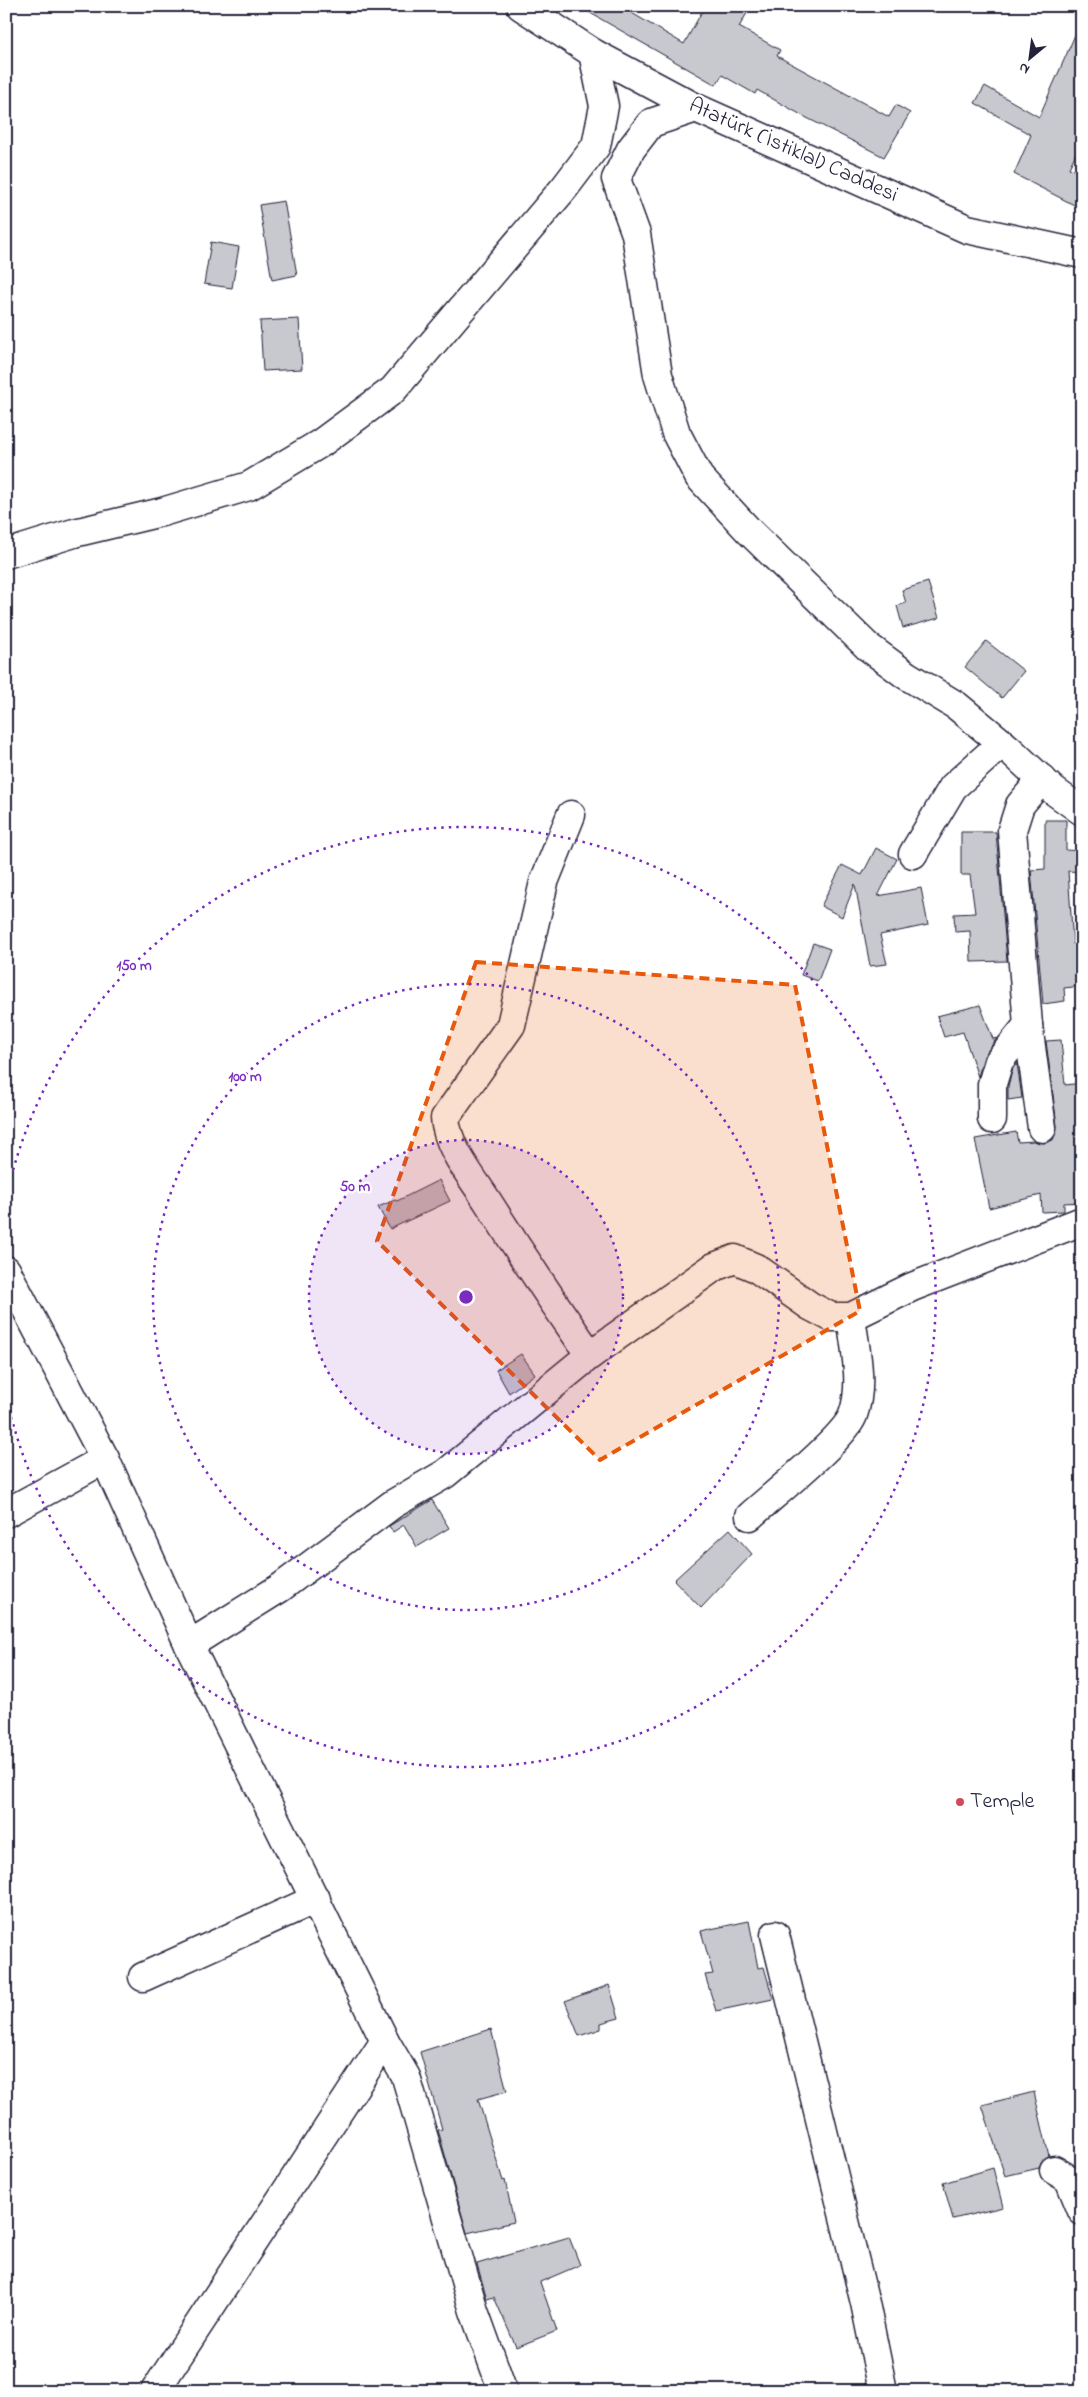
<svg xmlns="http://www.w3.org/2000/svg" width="1088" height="2397" font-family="'Indie Flower',sans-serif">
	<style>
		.building { fill: #c8c8cf; stroke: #22223b }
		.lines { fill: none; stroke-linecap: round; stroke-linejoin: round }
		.minor-casing { stroke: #22223b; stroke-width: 31 }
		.minor { stroke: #fff; stroke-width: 28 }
		.marked { fill: #e8590c; fill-opacity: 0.2; stroke: #e8590c; stroke-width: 4; stroke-dasharray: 10 6; stroke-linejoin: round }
		.ring { fill: none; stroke: #7b2cbf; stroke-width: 2.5; stroke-dasharray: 2.5 5 }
		.poi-dot { fill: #d1495b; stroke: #fff; stroke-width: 2 }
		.labels { text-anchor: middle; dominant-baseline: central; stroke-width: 4.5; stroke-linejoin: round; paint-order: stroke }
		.street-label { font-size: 22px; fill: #22223b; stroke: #fff }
		.poi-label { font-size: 22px; fill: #22223b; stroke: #fff; text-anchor: start }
		.centre { fill: #7b2cbf; stroke: #fff; stroke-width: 2.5 }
		.ring-label { font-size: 15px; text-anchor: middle; font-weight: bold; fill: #7b2cbf; stroke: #fff; stroke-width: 4.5; stroke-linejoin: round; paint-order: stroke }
	</style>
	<rect width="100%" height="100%" fill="#fff"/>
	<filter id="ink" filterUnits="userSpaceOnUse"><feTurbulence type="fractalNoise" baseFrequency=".02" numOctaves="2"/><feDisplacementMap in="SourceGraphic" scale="10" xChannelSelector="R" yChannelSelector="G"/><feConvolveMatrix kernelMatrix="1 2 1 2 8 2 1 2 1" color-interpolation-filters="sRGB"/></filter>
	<g filter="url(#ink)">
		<!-- building -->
		<g class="building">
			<path d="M578,6H620L684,44L705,6H751L739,27L780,50L777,56L889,117L896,105L910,113L884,157L805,117L757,90L755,94L722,75L716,85Z"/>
			<path d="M1082,19V140L1069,168L1082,174V209L1014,174L1031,135L975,103L985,86L1039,117Z"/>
			<path d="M284,201L297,275L272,280L259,205Z"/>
			<path d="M211,242L239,247L232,288L204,284Z"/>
			<path d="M299,319L302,369L263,371L260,321Z"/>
			<path d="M928,582L939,618L903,628L897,606L906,603L902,590Z"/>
			<path d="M986,641L1024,671L1002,698L965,667Z"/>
			<path d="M1045,820H1066V850L1082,851V872L1068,871L1073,944H1077L1082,986L1064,988L1065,1001L1043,1004L1031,870L1045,869Z"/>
			<path d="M961,832H996L1007,961L971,962L970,931L955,932L954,914L975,913L970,875H961Z"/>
			<path d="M876,848L897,859L878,896L921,888L928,925L880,935L887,964L870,966L855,884L842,917L821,906L842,865L862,875Z"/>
			<path d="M813,943L830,949L818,981L801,975Z"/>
			<path d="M980,1005L993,1039L997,1038L984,1056L978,1077L963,1032L944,1037L937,1016Z"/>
			<path d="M1061,1040L1065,1085L1082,1083V1202L1064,1203V1211L1042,1212L1041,1195L989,1208L975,1139L1016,1132L1018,1142L1034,1141L1044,1143L1053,1140L1057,1126L1046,1041Z"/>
			<path d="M1017,1063L1022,1098L1008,1100V1086L1013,1068Z"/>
			<path d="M439,1180L450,1201L390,1229L378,1207L395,1200L397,1201Z"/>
			<path d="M521,1354L535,1374L509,1393L496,1370Z"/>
			<path d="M432,1500L449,1528L417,1547L404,1525L393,1532L389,1526Z"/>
			<path d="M730,1529L752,1554L701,1608L674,1580Z"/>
			<path d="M749,1921L758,1968L764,1967L773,1999L716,2011L705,1975L713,1974L701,1931Z"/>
			<path d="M609,1985L619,2018L601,2023V2029L579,2036L565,2001Z"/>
			<path d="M491,2029L507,2091L478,2099L503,2181L505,2180L514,2222L467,2233L438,2130L442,2129L420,2052Z"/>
			<path d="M1034,2092L1049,2156L1041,2162L1039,2168L1005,2176L982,2105Z"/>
			<path d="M993,2168L1003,2207L953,2219L943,2183Z"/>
			<path d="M569,2237L580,2265L540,2282L557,2331L516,2347L494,2297L487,2299L477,2264Z"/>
		</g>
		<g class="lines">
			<!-- minor casing -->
			<g class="minor-casing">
				<g id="minor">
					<path d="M521,6L593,53L696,108L967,229L1082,254"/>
					<path d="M696,108L651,123L631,149L616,179L636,234L658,375L676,433L699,477L749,531L867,646L906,675L957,706L1009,749L1054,791L1082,811"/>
					<path d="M6,554L74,533L162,512L249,486L321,443L393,390L565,187L596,146L604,106L593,53"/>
					<path d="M571,815L544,882L511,1025L445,1118C447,1147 472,1177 488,1202C521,1254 555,1305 590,1355"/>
					<path d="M913,854L953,787L1002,743"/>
					<path d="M992,1119V1084L999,1061L1028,1025"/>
					<path d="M1042,1128L1028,1025L1012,830L1020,805L1042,779"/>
					<path d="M6,1270L105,1459L189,1645L385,2041L406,2077L474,2311L503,2391"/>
					<path d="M6,1513L105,1459"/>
					<path d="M750,1516C772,1496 844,1439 853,1415C864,1384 855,1348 851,1317"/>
					<path d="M189,1645L280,1588L393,1504L445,1474L590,1355L714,1267L735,1259L756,1268L810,1306L831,1317H851L912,1287L1082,1221"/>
					<path d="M775,1935L865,2303L883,2391"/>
					<path d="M143,1977L316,1899"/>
					<path d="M1054,2170L1069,2179L1082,2211"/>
					<path d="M155,2391L385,2041"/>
				</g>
			</g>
			<!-- minor -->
			<use href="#minor" class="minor"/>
		</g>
	</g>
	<!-- marked area -->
	<path class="marked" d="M476,962L795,985L860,1311L600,1460L377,1241Z"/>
	<!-- distance rings -->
	<circle cx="466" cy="1297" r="157" fill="#7b2cbf" fill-opacity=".12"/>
	<g class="ring">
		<circle cx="466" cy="1297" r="157"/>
		<circle cx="466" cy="1297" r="313"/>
		<path d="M6 1199A470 470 0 1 1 6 1395"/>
	</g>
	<!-- markers -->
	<circle class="poi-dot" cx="960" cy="1802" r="5"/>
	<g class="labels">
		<!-- street labels -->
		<g class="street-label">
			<text transform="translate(793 151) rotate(24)">Atatürk (İstiklal) Caddesi</text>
		</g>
		<!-- poi labels -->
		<g class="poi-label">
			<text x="970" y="1802">Temple</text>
		</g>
	</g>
	<circle cx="466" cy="1297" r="8" class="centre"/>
	<g class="ring-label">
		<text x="134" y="970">150 m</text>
		<text x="245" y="1081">100 m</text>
		<text x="355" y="1191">50 m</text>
	</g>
	<!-- margin -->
	<rect width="1088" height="2397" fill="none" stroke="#fff" stroke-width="25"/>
	<rect x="12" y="12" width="1063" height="2372" fill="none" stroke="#22223b" stroke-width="2" filter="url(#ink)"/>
	<!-- north arrow -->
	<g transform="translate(1030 58) rotate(209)" stroke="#ffffff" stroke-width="4" paint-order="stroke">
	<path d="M0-4L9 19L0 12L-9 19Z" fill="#22223b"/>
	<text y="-8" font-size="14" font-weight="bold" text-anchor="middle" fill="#22223b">N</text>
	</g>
</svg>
